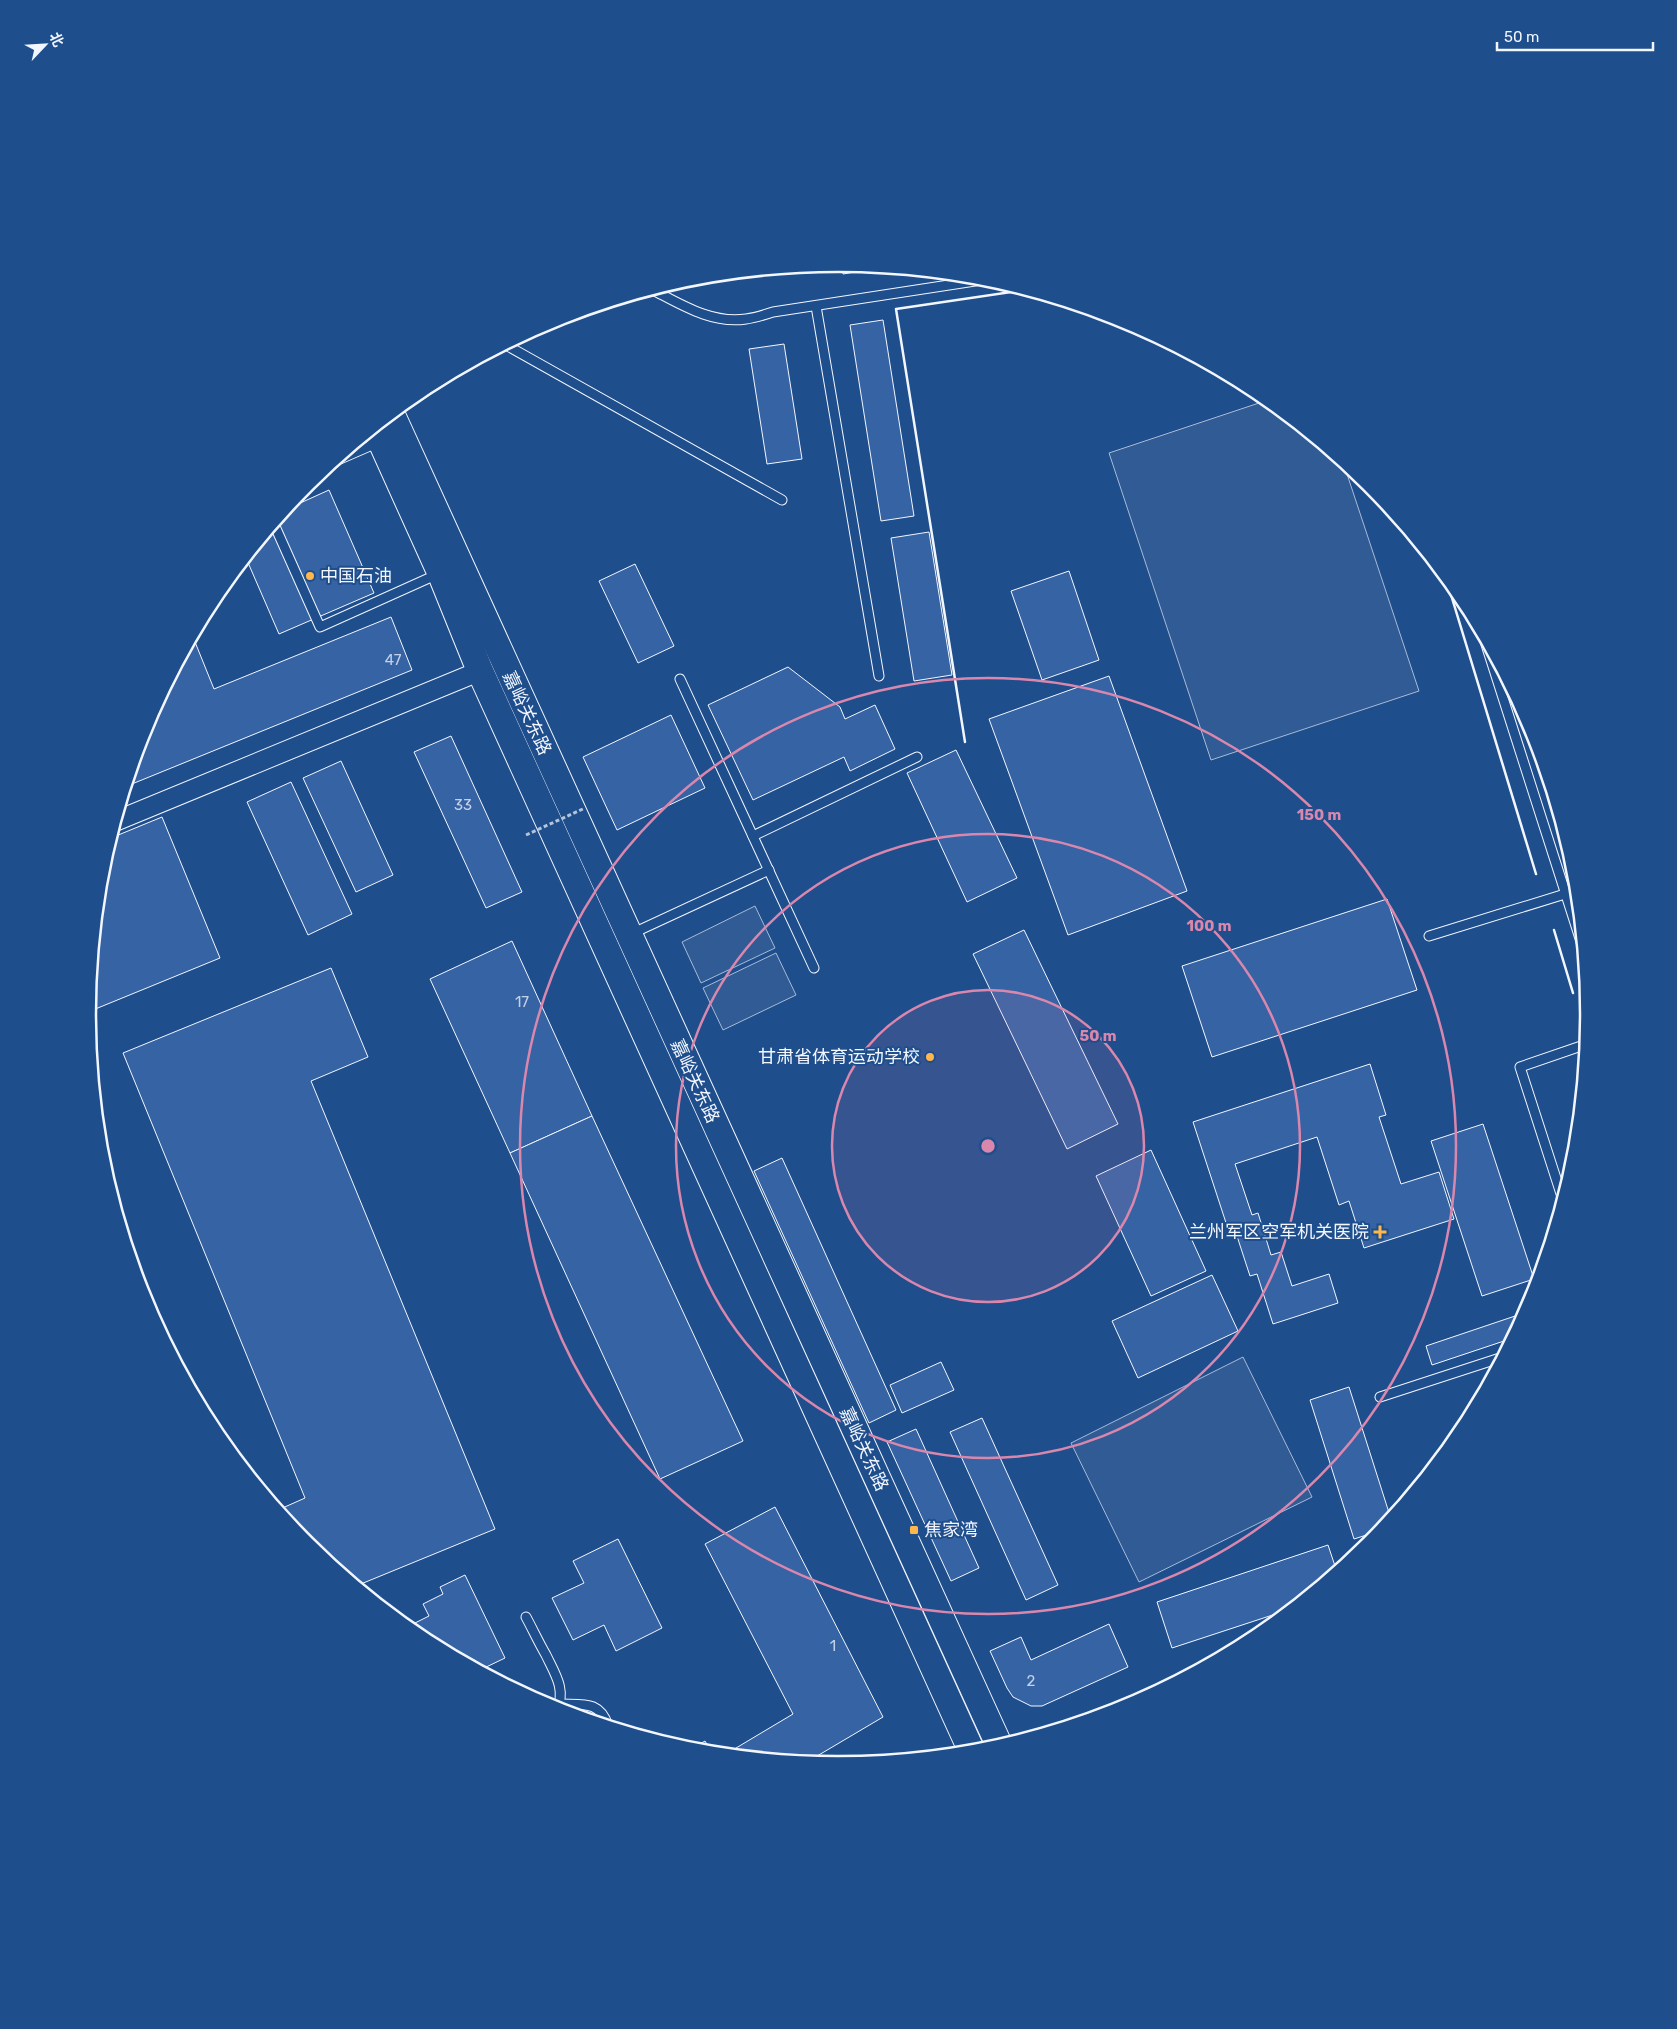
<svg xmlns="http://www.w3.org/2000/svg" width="1677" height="2029" font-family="Rubik,'Noto Sans SC',sans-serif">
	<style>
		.built { fill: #305b95; stroke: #a8bbd7 }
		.building { fill: #3563a3; stroke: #f2f6ff }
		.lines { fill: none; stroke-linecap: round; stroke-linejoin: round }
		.service-casing { stroke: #f2f6ff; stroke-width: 11 }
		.minor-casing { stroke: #f2f6ff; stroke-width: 21 }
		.secondary-casing { stroke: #f2f6ff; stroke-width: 28 }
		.service { stroke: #1f4e8c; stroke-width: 9 }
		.minor { stroke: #1f4e8c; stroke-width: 19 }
		.secondary { stroke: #1f4e8c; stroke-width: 26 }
		.path-bridge { stroke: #b3c4dc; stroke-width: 3; stroke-dasharray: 4 2.5; stroke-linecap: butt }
		.wall { stroke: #f2f6ff; stroke-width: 2.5 }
		.ring { fill: none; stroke: #da87ad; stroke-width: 2.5 }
		.poi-dot { fill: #ffb74d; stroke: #1f4e8c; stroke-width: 2 }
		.labels { text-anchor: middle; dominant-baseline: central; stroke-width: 4; stroke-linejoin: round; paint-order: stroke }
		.number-label { font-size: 15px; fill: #c3d1e8 }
		.poi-label { font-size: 18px; fill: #f2f6ff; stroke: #1f4e8c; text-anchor: start }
		.street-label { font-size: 18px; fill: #f2f6ff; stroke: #1f4e8c }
		.rim { fill: none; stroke: #f2f6ff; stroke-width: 2.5 }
		.centre { fill: #da87ad; stroke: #1f4e8c; stroke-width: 2.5 }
		.ring-label { font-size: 15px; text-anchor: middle; font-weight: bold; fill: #da87ad; stroke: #1f4e8c; stroke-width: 4; stroke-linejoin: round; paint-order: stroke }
	</style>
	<rect width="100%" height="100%" fill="#1f4e8c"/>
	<!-- built -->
	<g class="built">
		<path d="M1268,400L1343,462L1419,691L1211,760L1109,453Z"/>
		<path d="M755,906L775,948L701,983L682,942Z"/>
		<path d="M776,953L796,995L723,1030L703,988Z"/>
		<path d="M1243,1357L1312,1497L1139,1582L1071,1443Z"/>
	</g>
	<!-- building -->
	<g class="building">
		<path d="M842,264L879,268L843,274Z"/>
		<path d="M883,320L914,516L881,521L850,325Z"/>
		<path d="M784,344L802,459L767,464L749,349Z"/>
		<path d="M329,490L374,593L279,634L246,558L287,509Z"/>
		<path d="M929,532L952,675L914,681L891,538Z"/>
		<path d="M635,564L674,646L638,663L599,581Z"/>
		<path d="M1069,571L1099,660L1042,680L1011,591Z"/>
		<path d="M391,617L412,670L127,786L145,727L193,637L214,689Z"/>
		<path d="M788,667L840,707L845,719L875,705L895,749L850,771L844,757L753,800L708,705Z"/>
		<path d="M1109,676L1187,891L1068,935L989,719Z"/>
		<path d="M671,715L705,788L617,830L583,757Z"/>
		<path d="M451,736L522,892L486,908L414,752Z"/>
		<path d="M956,750L1017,878L967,902L907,773Z"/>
		<path d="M341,761L393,875L356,892L303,778Z"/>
		<path d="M291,782L352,914L308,935L247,802Z"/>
		<path d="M162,817L220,958L88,1012L102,868L111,838Z"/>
		<path d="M1387,899L1417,990L1212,1057L1182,966Z"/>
		<path d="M1024,930L1118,1124L1067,1149L973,954Z"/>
		<path d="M512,941L592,1116L510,1153L430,979Z"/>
		<path d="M331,968L368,1057L311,1081L495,1529L356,1586L307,1545L278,1510L305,1498L123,1053Z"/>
		<path d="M1370,1064L1386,1115L1379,1117L1401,1184L1439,1172L1454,1219L1364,1248L1349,1201L1339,1205L1317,1137L1235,1164L1252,1215L1258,1213L1271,1255L1281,1252L1292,1286L1329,1274L1338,1303L1273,1324L1257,1274L1250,1276L1235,1230L1229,1232L1193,1122Z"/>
		<path d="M592,1116L743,1441L660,1479L510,1153Z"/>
		<path d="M1483,1124L1534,1279L1482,1296L1431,1141Z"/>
		<path d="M1151,1150L1206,1271L1151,1296L1096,1176Z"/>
		<path d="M782,1158L896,1410L869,1423L754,1171Z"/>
		<path d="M1212,1275L1238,1331L1138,1378L1112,1321Z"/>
		<path d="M1527,1312L1513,1338L1432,1365L1426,1346Z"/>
		<path d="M941,1362L954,1390L902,1413L890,1385Z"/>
		<path d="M1349,1387L1391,1519L1382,1530L1354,1539L1310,1400Z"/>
		<path d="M982,1418L1058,1585L1026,1600L950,1432Z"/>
		<path d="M916,1429L979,1568L951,1581L887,1442Z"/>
		<path d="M775,1507L883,1717L807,1762L726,1754L793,1714L705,1544Z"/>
		<path d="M618,1539L662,1628L616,1651L604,1625L573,1640L552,1598L584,1583L573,1561Z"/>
		<path d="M1328,1545L1337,1572L1294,1608L1172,1648L1157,1602Z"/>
		<path d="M465,1575L505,1658L480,1670L475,1660L467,1664L421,1639L407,1627L429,1616L423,1604L443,1594L440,1587Z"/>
		<path d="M1109,1624L1128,1667L1042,1706H1031L1013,1697L1007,1688L990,1651L1021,1637L1031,1660Z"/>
		<path d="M705,1741L712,1753L689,1750Z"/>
	</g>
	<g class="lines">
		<!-- service casing -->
		<g class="service-casing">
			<g id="service">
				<path d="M653,290C682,305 712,324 746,319C755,318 764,315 773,312L988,279"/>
				<path d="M816,306L879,676"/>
				<path d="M506,345L782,500"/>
				<path d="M333,462L379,442"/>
				<path d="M274,524L320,627L438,574"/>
				<path d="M1482,632L1583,948"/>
				<path d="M680,679L814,968"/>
				<path d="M753,836L917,757"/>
				<path d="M631,934L769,870"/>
				<path d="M1429,936L1565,894"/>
				<path d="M1563,1200L1520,1067L1587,1044"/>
				<path d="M1380,1397L1503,1357"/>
				<path d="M526,1617C533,1630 539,1643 546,1655C555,1674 566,1689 557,1710"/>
				<path d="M560,1704C582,1705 600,1700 608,1726"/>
			</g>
		</g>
		<!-- minor casing -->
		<g class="minor-casing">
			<path id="minor" d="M116,821L480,671"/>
		</g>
		<!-- secondary casing -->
		<g class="secondary-casing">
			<g id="secondary">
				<path d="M392,415L1000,1747"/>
				<path d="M375,428L440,572L480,671L972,1752"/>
			</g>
		</g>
		<!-- service -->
		<use href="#service" class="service"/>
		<!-- minor -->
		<use href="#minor" class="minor"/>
		<!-- secondary -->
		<use href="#secondary" class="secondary"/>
		<!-- path-bridge -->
		<path class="path-bridge" d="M526,835L585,808"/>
		<!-- wall -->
		<g class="wall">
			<path d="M1445,575L1536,874"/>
			<path d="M965,742L896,309L1024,290"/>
			<path d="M1554,930L1573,993"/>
		</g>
	</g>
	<!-- distance rings -->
	<circle cx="988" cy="1146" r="156" fill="#da87ad" fill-opacity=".12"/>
	<g class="ring">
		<circle cx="988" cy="1146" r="156"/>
		<circle cx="988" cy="1146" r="312"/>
		<circle cx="988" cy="1146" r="468"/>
	</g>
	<!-- markers -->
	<g class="poi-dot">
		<circle cx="310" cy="576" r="5"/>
		<circle cx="930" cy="1057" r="5"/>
		<path d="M1377.5 1224.5h5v5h5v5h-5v5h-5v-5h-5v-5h5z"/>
		<rect x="909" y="1525" width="10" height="10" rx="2.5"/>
	</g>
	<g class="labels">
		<!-- number labels -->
		<g class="number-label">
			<text x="393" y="660">47</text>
			<text x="463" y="805">33</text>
			<text x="522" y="1002">17</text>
			<text x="833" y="1646">1</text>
			<text x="1031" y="1681">2</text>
		</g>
		<!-- poi labels -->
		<g class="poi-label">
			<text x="320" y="576">中国石油</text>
			<text x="920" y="1057" text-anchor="end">甘肃省体育运动学校</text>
			<text x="1369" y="1232" text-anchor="end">兰州军区空军机关医院</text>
			<text x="924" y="1530">焦家湾</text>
		</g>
		<!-- street labels -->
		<g class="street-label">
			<text transform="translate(527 713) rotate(65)">嘉峪关东路</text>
			<text transform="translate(695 1081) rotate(65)">嘉峪关东路</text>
			<text transform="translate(864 1449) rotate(65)">嘉峪关东路</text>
		</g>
	</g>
	<!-- crop -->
	<path d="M0 0H1677V2029H0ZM96 1014a742 742 0 1 1 1484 0a742 742 0 1 1-1484 0Z" fill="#1f4e8c" fill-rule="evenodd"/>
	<path class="rim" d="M96 1014a742 742 0 1 1 1484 0a742 742 0 1 1-1484 0Z"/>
	<circle cx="988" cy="1146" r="8" class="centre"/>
	<g class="ring-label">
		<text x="1319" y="820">150 m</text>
		<text x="1209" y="931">100 m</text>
		<text x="1098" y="1041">50 m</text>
	</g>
	<!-- north arrow -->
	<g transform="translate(45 45) rotate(65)" stroke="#1f4e8c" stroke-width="4" paint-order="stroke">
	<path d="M0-4L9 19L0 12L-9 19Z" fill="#f2f6ff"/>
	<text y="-8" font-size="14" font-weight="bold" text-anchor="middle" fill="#f2f6ff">北</text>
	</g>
	<!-- scale -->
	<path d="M1497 42v8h156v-8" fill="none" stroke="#f2f6ff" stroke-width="2.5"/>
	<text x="1504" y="42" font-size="15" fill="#f2f6ff" stroke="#1f4e8c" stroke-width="4" paint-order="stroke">50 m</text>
</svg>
